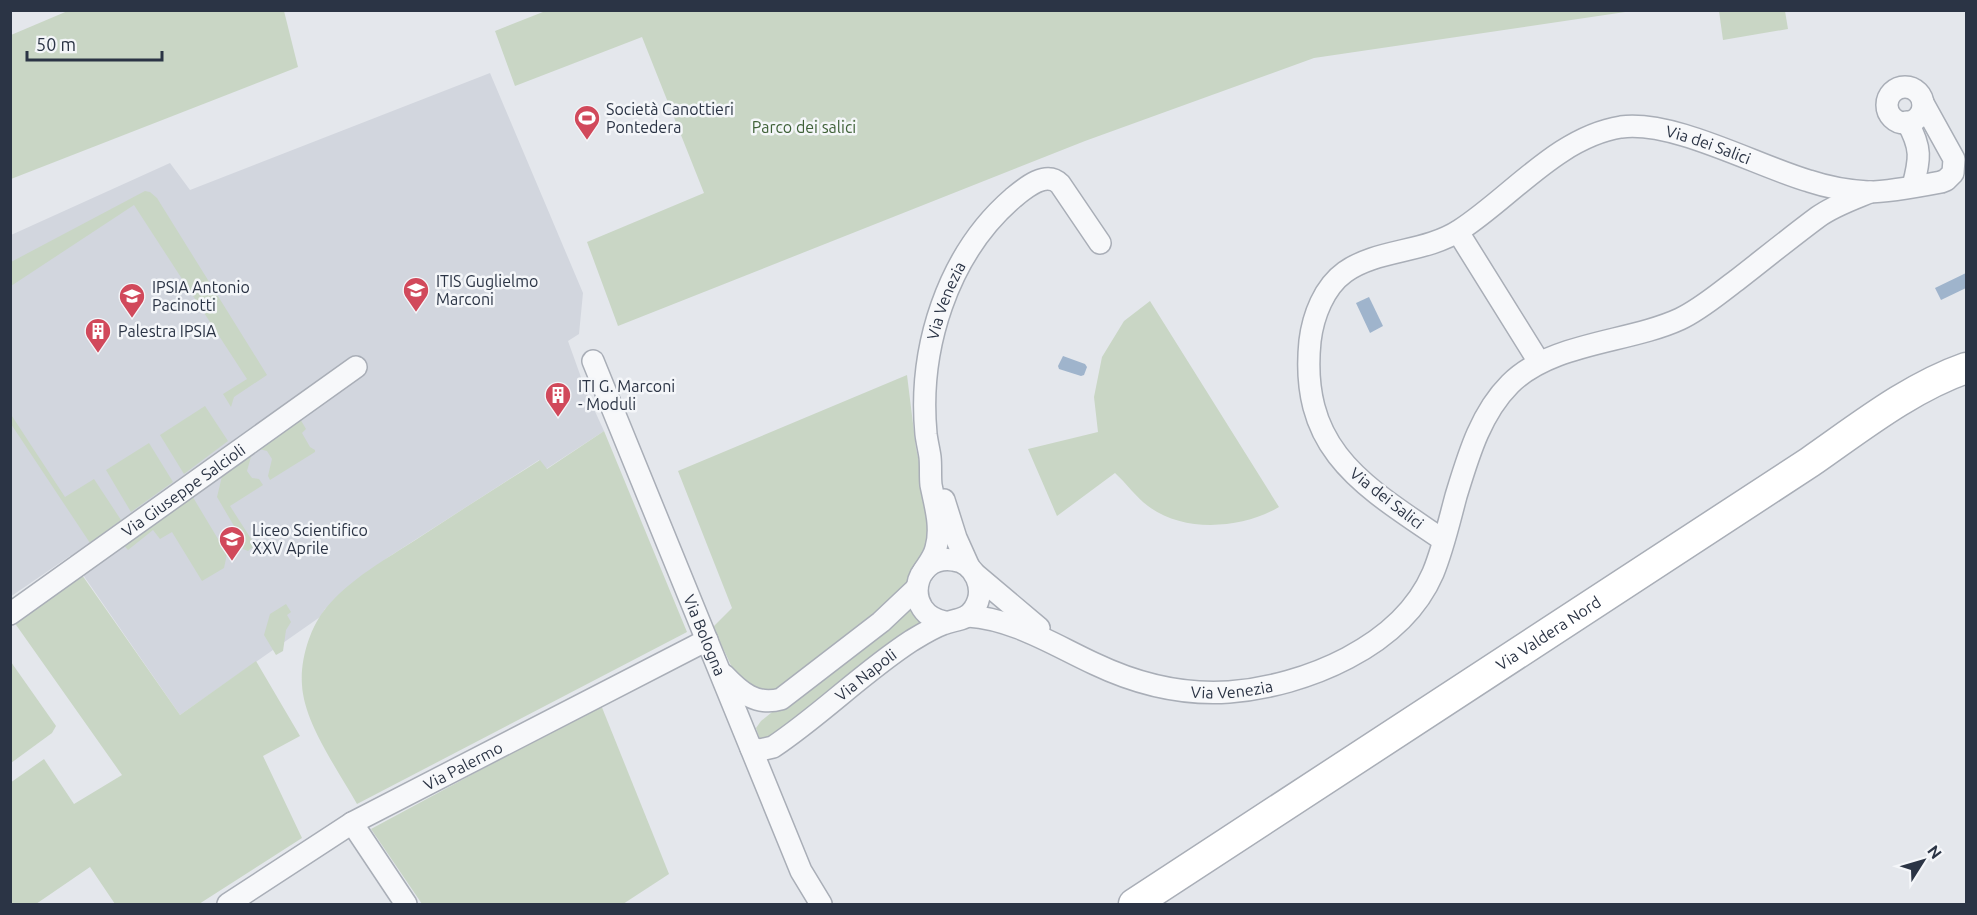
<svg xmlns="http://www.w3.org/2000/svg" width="1977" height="915" font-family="Ubuntu,sans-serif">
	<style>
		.built { fill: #d2d6de }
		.green { fill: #c9d6c5 }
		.water { fill: #9fb4cc }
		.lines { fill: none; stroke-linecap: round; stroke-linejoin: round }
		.street-casing { stroke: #a9aeb7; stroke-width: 24 }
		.secondary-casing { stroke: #a9aeb7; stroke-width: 33 }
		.street { stroke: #f7f8fa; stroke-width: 21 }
		.secondary { stroke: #fff; stroke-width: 30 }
		.labels { text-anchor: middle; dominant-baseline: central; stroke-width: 5; stroke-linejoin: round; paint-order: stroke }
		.poi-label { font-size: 16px; fill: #2b3445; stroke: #f4f6f9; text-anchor: start }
		.park-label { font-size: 16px; fill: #3f6138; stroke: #f4f6f9 }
		.street-label { font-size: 16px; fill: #2b3445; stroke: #f4f6f9 }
	</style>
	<rect width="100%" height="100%" fill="#e4e7ec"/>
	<!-- built -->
	<path class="built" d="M490,73L583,293L579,334L568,341L587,394L604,431L546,469L539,460L387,558L325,609L320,617L180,715L70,556L10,597L11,235L170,163L190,190Z"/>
	<!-- green -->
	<g class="green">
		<path d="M70,10L284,11L298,67L11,179V35Z"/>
		<path d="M548,10H1632V11L1314,58L1085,141L618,326L587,242L704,193L642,37L515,86L495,31Z"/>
		<path d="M1719,11H1785L1788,29L1723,40Z"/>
		<path d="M145,191L150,192L157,198L267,375L234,397L231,407L223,394L247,379L134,205L11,286V262Z"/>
		<path d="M1150,301L1279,507C1242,529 1183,533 1148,506C1136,497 1126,483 1115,473L1057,516L1028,449L1098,432L1094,397L1102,357L1124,321Z"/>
		<path d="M907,375L916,448L925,490L929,531L926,544L915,572L899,596L780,689L762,693L736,676L713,627L732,608L678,471Z"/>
		<path d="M205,406L228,441L184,474L160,435Z"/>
		<path d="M10,413L65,497L94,479L121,520L90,543L11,424Z"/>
		<path d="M299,417L306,429L302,433L310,447L315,450V452L270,480L268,476L272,459L267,451L259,449L252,453L247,471L252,478L259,479L263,485L230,506L255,545L248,551L243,549L244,543L217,497L223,472Z"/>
		<path d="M604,431L687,632L357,804C338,770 304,723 302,685C300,660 310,627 326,608C350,579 386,559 417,539C458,512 499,486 540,460L547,469Z"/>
		<path d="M149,443L173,482L131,512L106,470Z"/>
		<path d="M191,494L227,554L224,568L202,581L172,532L160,539L153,530L128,550L122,543Z"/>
		<path d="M82,575L180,715L256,661L300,736L263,756L302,838L199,904H115L90,867L36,904H11L10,783L44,759L74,804L122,775L14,622Z"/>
		<path d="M914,597L928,620L777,735L763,740L759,737L756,728L761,721Z"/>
		<path d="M286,604L291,612L287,615L291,622L286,630L283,651L276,655L264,635L270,614Z"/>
		<path d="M11,662L56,726L52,733L11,763Z"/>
		<path d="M601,705L669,874L623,904H422L371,829Z"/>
	</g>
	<!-- water -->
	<g class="water">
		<path d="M1966,273V288L1941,300L1935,288Z"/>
		<path d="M1369,297L1383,326L1370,333L1356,303Z"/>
		<path d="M1063,356L1085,364L1087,367L1084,375L1081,376L1059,369L1058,366Z"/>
	</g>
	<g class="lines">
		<!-- street casing -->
		<g class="street-casing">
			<g id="street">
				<circle cx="1905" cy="105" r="18"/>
				<path d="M1907,122C1922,148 1920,159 1913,186"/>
				<path d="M1458,232L1539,362"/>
				<path id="s1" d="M593,361L801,871L821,904"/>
				<path d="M944,500L956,538L969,567"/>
				<path id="s2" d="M1443,540C1364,486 1299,451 1310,341C1313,316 1324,287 1345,272C1377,249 1425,253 1460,230C1511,197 1558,137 1621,127C1674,120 1757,166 1809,181C1827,187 1849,191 1868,192C1888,192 1920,186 1941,182L1946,180L1953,173L1954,159L1923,103"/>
				<path id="s3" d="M923,572C928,564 934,557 936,548C942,527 935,505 931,485C930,476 931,466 930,457C929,450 927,442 926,434C918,349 947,255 1013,198C1025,188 1046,170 1060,184L1100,243"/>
				<path d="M975,574L1039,628"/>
				<path id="s4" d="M10,614L356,367"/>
				<path id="s5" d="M968,616C1014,619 1054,645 1095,664C1137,684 1183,695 1229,692C1305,686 1401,647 1433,573C1443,549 1449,522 1456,496C1468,457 1480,414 1510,384C1552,342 1628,343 1680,319C1701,309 1718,294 1737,280C1764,259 1791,237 1818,217C1833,206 1853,199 1870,192"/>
				<path d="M724,675C740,692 756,706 781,699L881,622L917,588"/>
				<path id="s6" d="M751,748L760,750L773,747C821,715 862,673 911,641C921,635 932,628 943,624C955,619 966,621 974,609C987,590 975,562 953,560C912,554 902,614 945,622"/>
				<path d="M352,823L406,904"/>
				<path id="s7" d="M228,904L352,823L707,640"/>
			</g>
		</g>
		<!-- secondary casing -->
		<g class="secondary-casing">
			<g id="secondary">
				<path id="s8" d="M1134,904L1810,462C1859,428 1909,388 1966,368"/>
			</g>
		</g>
		<!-- street -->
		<use href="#street" class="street"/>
		<!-- secondary -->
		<use href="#secondary" class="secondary"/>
	</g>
	<!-- icons -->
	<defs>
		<g id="stadium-pin" transform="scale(1.35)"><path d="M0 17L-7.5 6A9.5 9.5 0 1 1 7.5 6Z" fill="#d1495b" stroke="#f4f6f9"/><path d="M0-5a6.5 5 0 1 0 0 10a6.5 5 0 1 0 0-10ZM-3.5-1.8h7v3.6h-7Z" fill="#fff"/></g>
		<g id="school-pin" transform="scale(1.35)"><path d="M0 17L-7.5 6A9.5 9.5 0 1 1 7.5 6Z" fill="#d1495b" stroke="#f4f6f9"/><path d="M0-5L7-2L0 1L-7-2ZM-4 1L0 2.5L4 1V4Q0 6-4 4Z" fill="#fff"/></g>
		<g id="building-pin" transform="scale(1.35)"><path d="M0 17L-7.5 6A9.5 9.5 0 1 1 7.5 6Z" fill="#d1495b" stroke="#f4f6f9"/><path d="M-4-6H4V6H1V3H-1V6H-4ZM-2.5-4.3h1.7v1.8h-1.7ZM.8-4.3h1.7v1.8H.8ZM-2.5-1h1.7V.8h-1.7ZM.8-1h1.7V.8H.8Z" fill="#fff"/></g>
	</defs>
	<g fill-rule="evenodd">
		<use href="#stadium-pin" x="587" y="118"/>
		<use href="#school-pin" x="416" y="290"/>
		<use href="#school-pin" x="132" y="296"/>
		<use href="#building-pin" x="98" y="331"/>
		<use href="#building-pin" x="558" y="395"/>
		<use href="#school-pin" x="232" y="539"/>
	</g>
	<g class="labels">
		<!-- poi labels -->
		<g class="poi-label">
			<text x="606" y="109">Società Canottieri<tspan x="606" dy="18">Pontedera</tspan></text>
			<text x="436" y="281">ITIS Guglielmo<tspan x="436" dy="18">Marconi</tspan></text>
			<text x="152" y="287">IPSIA Antonio<tspan x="152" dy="18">Pacinotti</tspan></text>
			<text x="118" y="331">Palestra IPSIA</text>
			<text x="578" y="386">ITI G. Marconi<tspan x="578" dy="18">- Moduli</tspan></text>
			<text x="252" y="530">Liceo Scientifico<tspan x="252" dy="18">XXV Aprile</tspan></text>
		</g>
		<!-- park labels -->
		<g class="park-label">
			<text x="804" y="127">Parco dei salici</text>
		</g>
		<!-- street labels -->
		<g class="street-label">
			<text stroke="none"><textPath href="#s2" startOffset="742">Via dei Salici</textPath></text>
			<text stroke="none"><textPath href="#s3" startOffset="279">Via Venezia</textPath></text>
			<text stroke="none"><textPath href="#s4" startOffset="213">Via Giuseppe Salcioli</textPath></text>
			<text transform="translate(1387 498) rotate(38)">Via dei Salici</text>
			<text stroke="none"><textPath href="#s8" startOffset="495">Via Valdera Nord</textPath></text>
			<text stroke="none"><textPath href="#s1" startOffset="296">Via Bologna</textPath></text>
			<text stroke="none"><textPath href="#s6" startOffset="140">Via Napoli</textPath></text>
			<text stroke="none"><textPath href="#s5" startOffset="278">Via Venezia</textPath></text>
			<text stroke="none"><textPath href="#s7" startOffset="273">Via Palermo</textPath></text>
		</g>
	</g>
	<!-- border -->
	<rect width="1977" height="915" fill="none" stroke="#2b3445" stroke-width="24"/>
	<!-- north arrow -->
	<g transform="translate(1923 861) rotate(53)" stroke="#f4f6f9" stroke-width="4.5" paint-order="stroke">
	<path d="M0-4.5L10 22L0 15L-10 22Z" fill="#2b3445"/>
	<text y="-9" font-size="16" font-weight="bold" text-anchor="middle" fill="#2b3445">N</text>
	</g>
	<!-- scale -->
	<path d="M27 51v9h135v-9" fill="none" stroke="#2b3445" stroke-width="3"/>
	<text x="36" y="51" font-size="18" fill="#2b3445" stroke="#f4f6f9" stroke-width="4.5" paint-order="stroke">50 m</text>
</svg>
